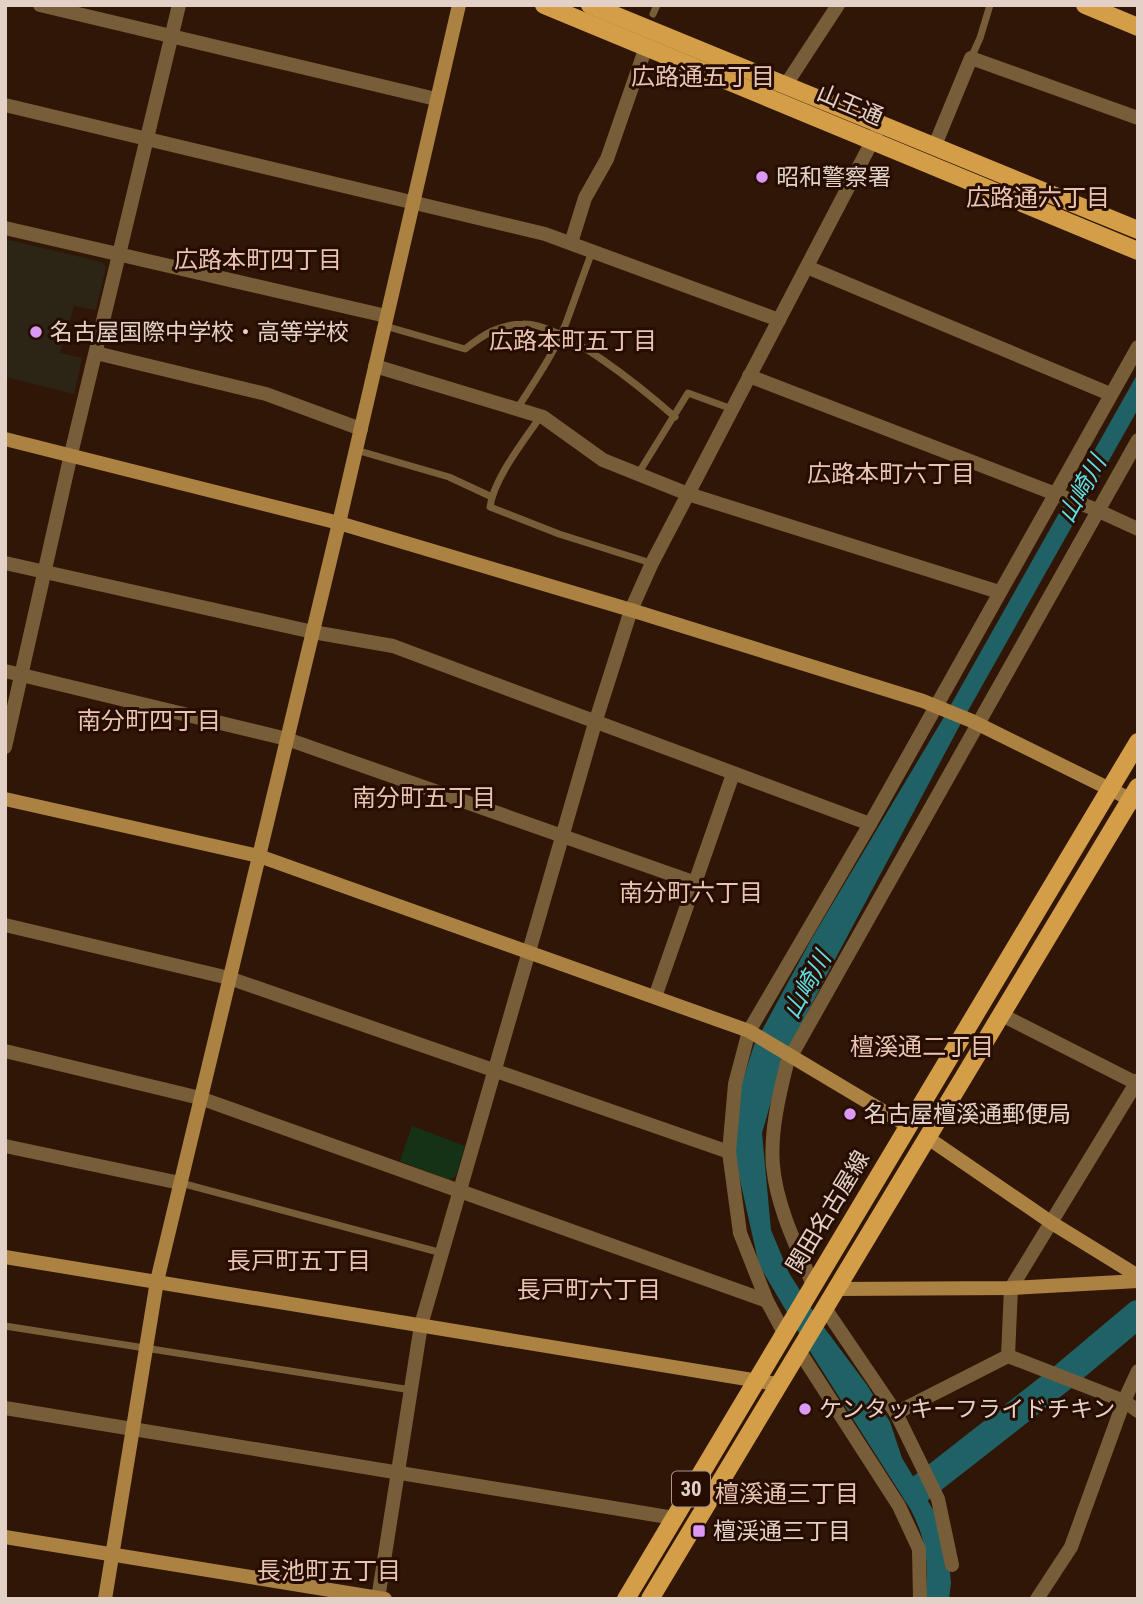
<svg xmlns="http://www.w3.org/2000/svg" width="1143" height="1604" font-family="'Roboto Condensed','Noto Sans JP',sans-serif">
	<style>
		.education { fill: #2c2414 }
		.green { fill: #153216 }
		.water { fill: #1f6164 }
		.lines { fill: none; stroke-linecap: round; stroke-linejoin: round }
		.river { stroke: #1f6164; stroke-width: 28 }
		.lane { stroke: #785e38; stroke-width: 7 }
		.street { stroke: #785e38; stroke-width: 14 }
		.secondary { stroke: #ac8243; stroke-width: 14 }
		.primary { stroke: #d49e49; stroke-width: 18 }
		.poi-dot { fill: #db99f5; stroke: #260d01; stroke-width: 2.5 }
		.labels { text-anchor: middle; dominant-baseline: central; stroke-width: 6; stroke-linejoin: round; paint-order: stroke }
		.shield { fill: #260d01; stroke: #aa968c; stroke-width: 2 }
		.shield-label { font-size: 21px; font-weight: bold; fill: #e3d1c8 }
		.street-label { font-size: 23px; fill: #e3d1c8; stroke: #260d01 }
		.poi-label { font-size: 23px; fill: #e3d1c8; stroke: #260d01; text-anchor: start }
		.neighbourhood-label { font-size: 24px; fill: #e9c4b2; stroke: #260d01 }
		.water-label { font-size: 24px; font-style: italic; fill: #5fdde4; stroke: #260d01 }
	</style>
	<rect width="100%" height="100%" fill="#301607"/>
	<!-- education -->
	<path class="education" d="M5,239L102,262L106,267L96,310L74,306L60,353L82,358L74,394L5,377Z"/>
	<!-- green -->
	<path class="green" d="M412,1126L465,1146L456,1176L449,1180L400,1161Z"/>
	<!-- water -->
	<path class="water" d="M1138,373V409L960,725L832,965L783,1060L762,1133L771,1230L789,1273L820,1322L867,1385L890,1422L902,1458L941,1523L948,1553L951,1583L949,1599H926C928,1562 928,1544 911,1510L811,1353L759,1265L735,1158L739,1092L754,1045L812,938L944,717Z"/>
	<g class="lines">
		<!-- river -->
		<path class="river" d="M916,1492L1063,1377L1138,1314"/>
		<!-- lane -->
		<g class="lane">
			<path d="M653,14L657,5"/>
			<path d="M971,58L980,38L990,5"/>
			<path d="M385,326L465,349C483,335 499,324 523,324C564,323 644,390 675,417"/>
			<path d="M517,409C534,382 554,354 566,323C575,299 583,275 592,252"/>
			<path d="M540,417C524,441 494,478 490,507L559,534L651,563"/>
			<path d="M356,450L449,477L492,497"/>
			<path d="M638,474L688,393L732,409"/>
			<path d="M181,1183L442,1253"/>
			<path d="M5,1326L411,1390"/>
		</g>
		<!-- street -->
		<g class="street">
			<path d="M40,5L436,99"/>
			<path d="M785,86L838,5"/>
			<path d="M5,105L545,234L779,320"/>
			<path d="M935,145L971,58L1138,118"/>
			<path d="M5,228L386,316"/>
			<path d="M571,243L585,198L607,159L646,47"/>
			<path d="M807,267L1110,394"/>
			<path d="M96,353L266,394L361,429"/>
			<path d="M375,366L543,417L603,460L688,494L999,592"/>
			<path d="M749,376L1092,508L1138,529"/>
			<path d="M5,563L313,632L393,646L870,824"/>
			<path d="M5,671L287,739L696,883"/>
			<path d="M5,747L71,454L179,5"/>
			<path d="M5,925L229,978L729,1152"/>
			<path d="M655,997L733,774"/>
			<path d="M1002,1015L1138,1084"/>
			<path d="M5,1051L200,1098L767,1301"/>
			<path d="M5,1146L180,1183"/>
			<path d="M813,1285C797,1247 777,1208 773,1166C770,1133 779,1095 787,1063L1138,440"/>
			<path d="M824,1307L896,1413L938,1499L952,1565"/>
			<path d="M784,1333L767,1301L740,1233L729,1152L735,1084L749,1031L870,824L1138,347"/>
			<path d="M798,1349L899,1506L919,1549L920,1599"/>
			<path d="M1008,1356L1124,1401L1138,1411"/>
			<path d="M5,1408L674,1518"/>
			<path d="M896,1413L1008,1356L1011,1288L1138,1080"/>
			<path d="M378,1599L421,1325L595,723L631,610L652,563L877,132"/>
			<path d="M1037,1599L1071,1547L1124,1401L1138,1371"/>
		</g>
		<!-- secondary -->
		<g class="secondary">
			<path d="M5,439L339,523L631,610L923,701L972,721L1138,803"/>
			<path d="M5,799L259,856L749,1031L908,1126"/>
			<path d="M928,1138L1052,1223L1138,1276"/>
			<path d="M5,1257L777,1384"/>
			<path d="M836,1289L1011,1288L1138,1281"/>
			<path d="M5,1537L385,1599"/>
			<path d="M105,1599L157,1281L339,523L459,5"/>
		</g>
		<!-- primary -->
		<g class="primary">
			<path d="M544,5L1138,251"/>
			<path d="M590,5L1138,230"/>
			<path d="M1085,5L1138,27"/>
			<path d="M626,1599L1138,742"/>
			<path d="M650,1599L1138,787"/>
		</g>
	</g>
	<!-- markers -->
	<g class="poi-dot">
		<circle cx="762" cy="177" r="7"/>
		<circle cx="36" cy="332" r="7"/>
		<circle cx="850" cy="1114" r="7"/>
		<circle cx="805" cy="1409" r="7"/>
		<rect x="692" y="1524" width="14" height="14" rx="3.5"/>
	</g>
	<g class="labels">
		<!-- shield labels -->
		<rect class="shield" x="672" y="1471.5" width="38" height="35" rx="5"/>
		<g class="shield-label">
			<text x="691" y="1489">30</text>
		</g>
		<!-- street labels -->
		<g class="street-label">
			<text transform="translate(850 105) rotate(23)">山王通</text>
			<text transform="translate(828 1212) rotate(-59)">関田名古屋線</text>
		</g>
		<!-- poi labels -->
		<g class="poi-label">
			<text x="776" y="177">昭和警察署</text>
			<text x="50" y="332">名古屋国際中学校・高等学校</text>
			<text x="864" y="1114">名古屋檀溪通郵便局</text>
			<text x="819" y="1409">ケンタッキーフライドチキン</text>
			<text x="713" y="1531">檀渓通三丁目</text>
		</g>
		<!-- neighbourhood labels -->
		<g class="neighbourhood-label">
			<text x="703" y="77">広路通五丁目</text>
			<text x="1038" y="198">広路通六丁目</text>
			<text x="258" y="260">広路本町四丁目</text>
			<text x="573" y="341">広路本町五丁目</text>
			<text x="891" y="474">広路本町六丁目</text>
			<text x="149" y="721">南分町四丁目</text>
			<text x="424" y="798">南分町五丁目</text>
			<text x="691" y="893">南分町六丁目</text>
			<text x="922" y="1047">檀溪通二丁目</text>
			<text x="299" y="1261">長戸町五丁目</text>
			<text x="589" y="1290">長戸町六丁目</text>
			<text x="787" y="1494">檀溪通三丁目</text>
			<text x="329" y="1571">長池町五丁目</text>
		</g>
		<!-- water labels -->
		<g class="water-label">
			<text transform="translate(1082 489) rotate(-61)">山崎川</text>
			<text transform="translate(807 985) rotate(-61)">山崎川</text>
		</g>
	</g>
	<!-- border -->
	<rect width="1143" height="1604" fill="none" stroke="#e3d1c8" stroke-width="14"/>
</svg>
